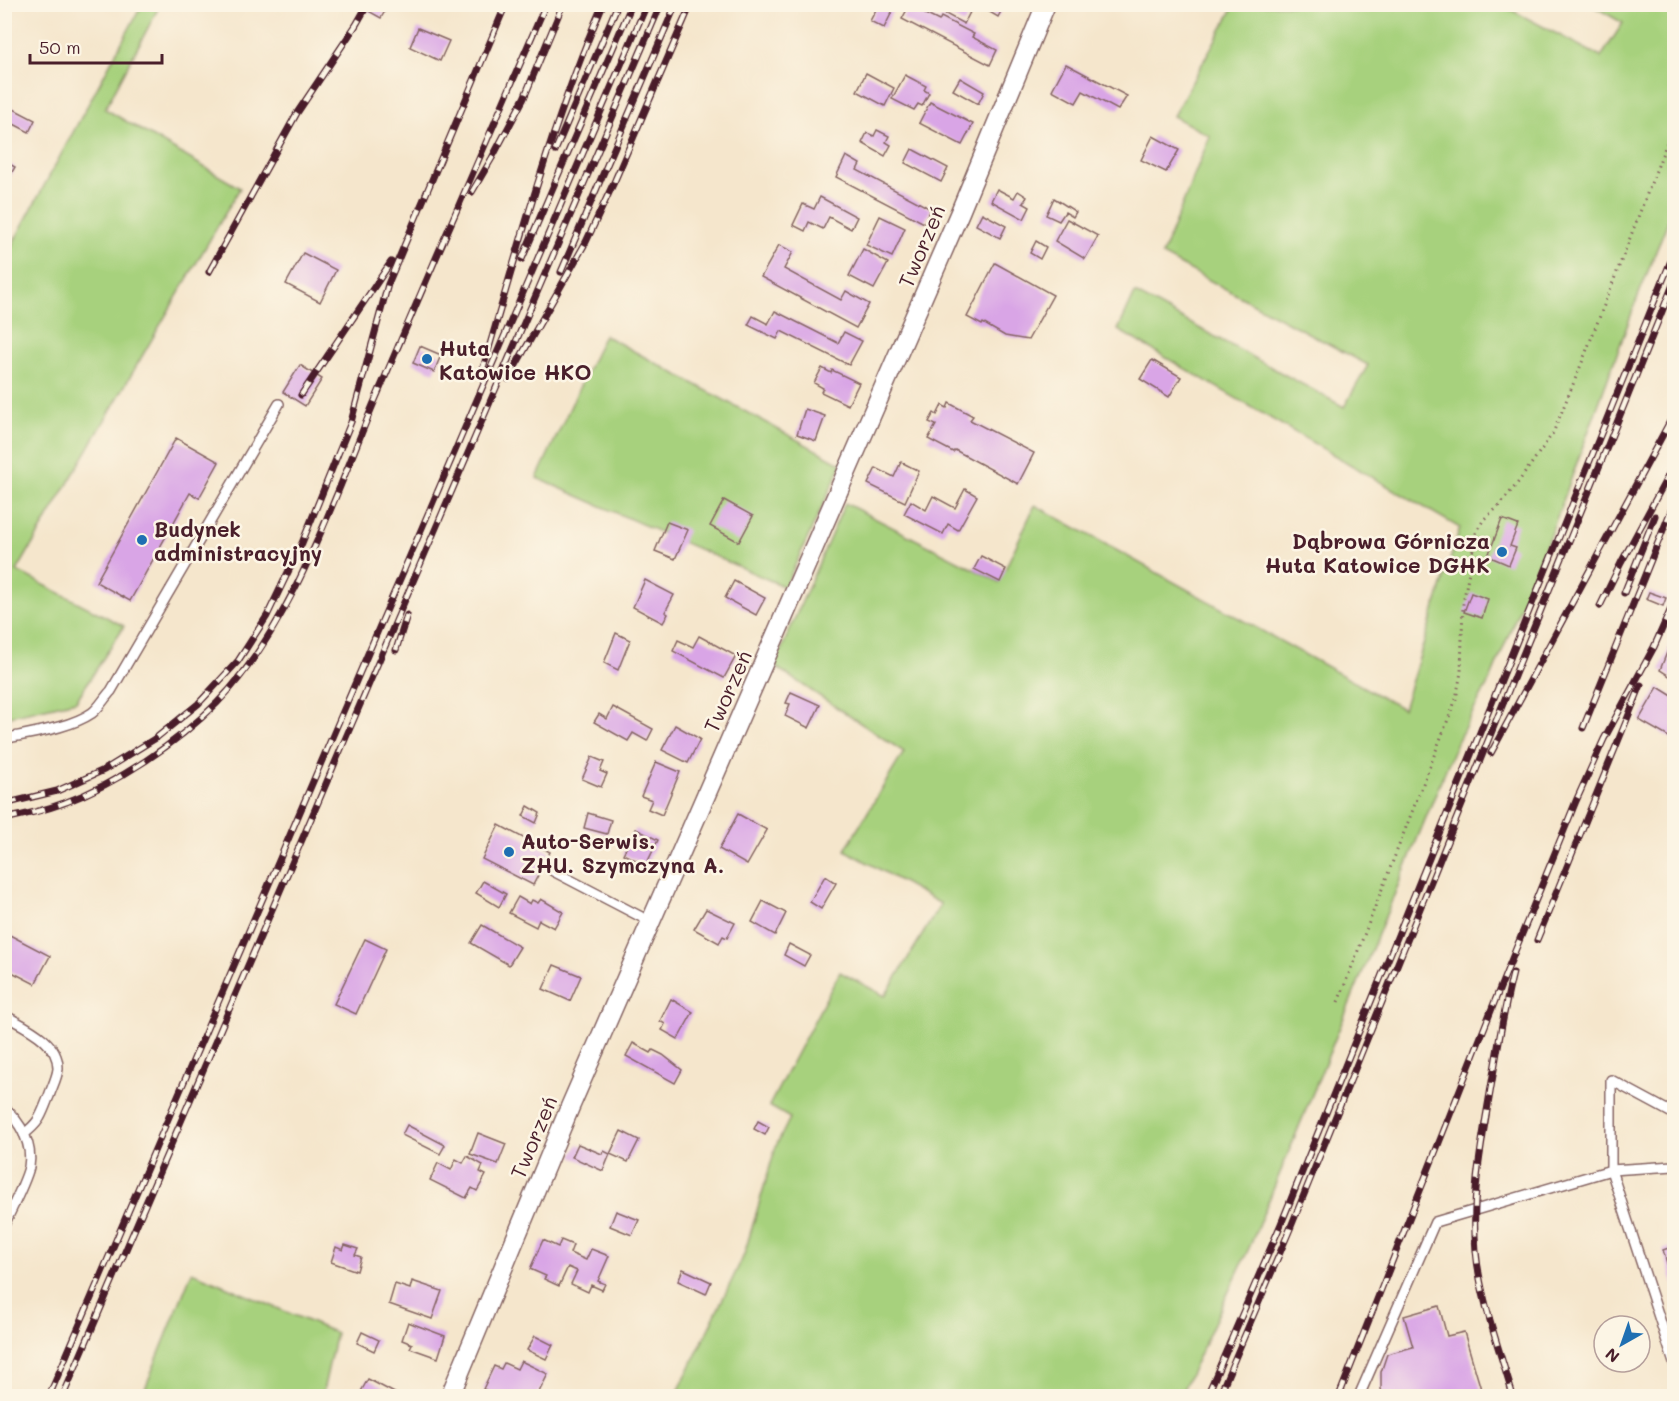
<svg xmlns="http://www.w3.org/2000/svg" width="1679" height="1401" font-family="Mali,sans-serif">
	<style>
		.green { fill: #a7d17d; stroke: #787854; stroke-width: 1.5 }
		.building { fill: #d9a5e6 }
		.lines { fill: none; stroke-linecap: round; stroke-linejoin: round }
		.lane-casing { stroke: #866563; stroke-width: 12 }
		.street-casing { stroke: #866563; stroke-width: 21 }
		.path { stroke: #866563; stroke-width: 3; stroke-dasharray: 1.5 4.5; stroke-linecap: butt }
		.lane { stroke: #fff; stroke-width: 9 }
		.street { stroke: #fff; stroke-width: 18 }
		.rail-casing { stroke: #4a1f2b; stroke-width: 7 }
		.rail { stroke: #fcf5e5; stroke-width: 4.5; stroke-dasharray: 14; stroke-linecap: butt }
		.poi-dot { fill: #1f6fb2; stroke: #fcf5e5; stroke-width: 2 }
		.labels { text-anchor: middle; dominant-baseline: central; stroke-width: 5; stroke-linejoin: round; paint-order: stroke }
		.street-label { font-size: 21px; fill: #4a1f2b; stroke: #fcf5e5 }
		.poi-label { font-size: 21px; font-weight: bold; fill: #4a1f2b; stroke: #fcf5e5; text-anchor: start }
	</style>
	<rect width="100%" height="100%" fill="#fcf5e5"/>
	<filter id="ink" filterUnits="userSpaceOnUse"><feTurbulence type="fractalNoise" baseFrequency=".0167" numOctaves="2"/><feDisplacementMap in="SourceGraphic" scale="12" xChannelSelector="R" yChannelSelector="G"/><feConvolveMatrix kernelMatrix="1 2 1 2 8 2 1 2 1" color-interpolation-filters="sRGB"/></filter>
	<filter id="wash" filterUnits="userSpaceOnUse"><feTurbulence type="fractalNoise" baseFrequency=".008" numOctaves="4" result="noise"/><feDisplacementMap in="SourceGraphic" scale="24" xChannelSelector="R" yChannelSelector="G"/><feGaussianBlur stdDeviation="1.35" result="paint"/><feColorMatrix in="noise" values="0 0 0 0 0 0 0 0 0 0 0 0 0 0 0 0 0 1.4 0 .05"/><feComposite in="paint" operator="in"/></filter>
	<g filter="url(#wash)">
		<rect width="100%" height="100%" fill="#f5e6cc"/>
		<!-- green -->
		<g class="green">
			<path d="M142,5H160L105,109L240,188L17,571L124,626L76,701L5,717V258Z"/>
			<path d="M1235,5H1502L1601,57L1623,23L1591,5H1674V206L1637,299L1556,520L1491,678L1457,742L1250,1246L1180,1396H676L744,1255L776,1146L790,1118L769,1106L840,972L885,996L941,904L845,850L904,752L774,666L845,503L999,582L1035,505L1403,709L1460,528L1118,330L1135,293L1344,407L1368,365L1162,255L1210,136L1173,116Z"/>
			<path d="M604,335L842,464L785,587L537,478Z"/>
			<path d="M192,1272L336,1333L322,1396H142Z"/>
		</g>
		<g id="blocks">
			<!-- building -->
			<g class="building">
				<path d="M356,4H389L381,18Z"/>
				<path d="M879,4H896L884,28L870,21Z"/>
				<path d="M943,4H955L970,12L964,24L940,11Z"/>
				<path d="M976,4H1005L998,17Z"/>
				<path d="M909,6L939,21L941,17L974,34L972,37L997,50L990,65L902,19Z"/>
				<path d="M418,28L449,41L440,61L410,47Z"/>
				<path d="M1066,64L1127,96L1118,110L1083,91L1076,103L1052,90Z"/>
				<path d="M866,73L894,88L885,106L857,91Z"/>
				<path d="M905,75L926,86L924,90L929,93L922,106L918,104L914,110L892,99Z"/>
				<path d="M960,78L984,92L978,104L953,90Z"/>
				<path d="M930,102L973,124L962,145L919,123Z"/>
				<path d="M4,104L35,120L29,132L4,119Z"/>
				<path d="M877,130L889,136L886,142L891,145L885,156L862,143L867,133L874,136Z"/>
				<path d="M1153,136L1179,150L1166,172L1141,160Z"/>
				<path d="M912,149L948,168L941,182L905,163Z"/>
				<path d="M846,156L860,164L857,170L931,209L924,223L836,177Z"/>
				<path d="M4,161L15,167L4,186Z"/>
				<path d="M997,189L1014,198L1018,191L1027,197L1023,203L1030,207L1024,219L991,201Z"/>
				<path d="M820,197L857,217L851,229L829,217L823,229L809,222L805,231L793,225L803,204L814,209Z"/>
				<path d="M1054,198L1076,212L1073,217L1065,212L1059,221L1046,215Z"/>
				<path d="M982,213L1006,226L1000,238L976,225Z"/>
				<path d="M880,216L905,228L892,257L866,245Z"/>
				<path d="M1067,219L1098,236L1085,259L1055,241Z"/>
				<path d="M1036,241L1046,247L1040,259L1030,253Z"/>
				<path d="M779,245L793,252L784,269L841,300L846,291L869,304L856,328L761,277Z"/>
				<path d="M863,249L888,263L874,289L849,276Z"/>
				<path d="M303,253L336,270L320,302L286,284Z"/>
				<path d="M995,263L1053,295L1028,340L1005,336L983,323L982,325L967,317Z"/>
				<path d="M775,311L838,343L844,332L862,341L849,365L781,331L777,339L748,325L753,316L768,324Z"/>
				<path d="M420,346L441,355L434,372L413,363Z"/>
				<path d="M1152,360L1181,377L1169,397L1140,379Z"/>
				<path d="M300,365L322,379L305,406L283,392Z"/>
				<path d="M822,368L831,373L832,370L859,383L848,405L821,392L823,388L814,383Z"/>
				<path d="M949,403L973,416L970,420L1034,453L1018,484L955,450L953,452L928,439L936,425L929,422L934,413L937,415L942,405L947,408Z"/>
				<path d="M805,409L825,416L816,441L797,434Z"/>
				<path d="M176,438L219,462L199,498L190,493L130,601L96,582Z"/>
				<path d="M901,462L919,471L905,502L868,484L876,468L894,477Z"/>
				<path d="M965,489L977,496L958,530L948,524L943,534L904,514L911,501L926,510L933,496L955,508Z"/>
				<path d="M724,500L753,516L739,542L710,526Z"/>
				<path d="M1502,519L1518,525L1510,546L1516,548L1509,565L1488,556Z"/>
				<path d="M667,522L688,530L675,559L655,551Z"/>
				<path d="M981,556L1006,569L1000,582L974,569Z"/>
				<path d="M645,580L674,595L665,612L668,614L663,623L633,607Z"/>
				<path d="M734,581L765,598L756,615L725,598Z"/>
				<path d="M1649,592L1666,598L1663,606L1646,599Z"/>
				<path d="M1471,593L1488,599L1482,618L1464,612Z"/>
				<path d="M616,633L630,640L618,670L604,663Z"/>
				<path d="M1674,635V679L1660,670Z"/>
				<path d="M699,636L736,656L724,678L673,651L678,640L693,647Z"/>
				<path d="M1658,687L1674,697V740L1639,720Z"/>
				<path d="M791,692L820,705L809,728L785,716L790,704L786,703Z"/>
				<path d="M613,707L653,729L647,741L633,733L628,741L594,722L599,714L607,719Z"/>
				<path d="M675,725L700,739L688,763L662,750Z"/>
				<path d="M592,757L604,762L600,771L607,774L601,787L582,779Z"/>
				<path d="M656,762L680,772L662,815L648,809L652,800L641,796Z"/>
				<path d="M528,806L540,813L536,823L523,816Z"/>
				<path d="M588,813L611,820L607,834L584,828Z"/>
				<path d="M738,814L767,830L747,865L719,849Z"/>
				<path d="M499,825L550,852L533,885L482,859Z"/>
				<path d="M636,829L658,840L646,865L623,854Z"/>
				<path d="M825,876L836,883L821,909L810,902Z"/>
				<path d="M483,881L506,894L499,907L476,893Z"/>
				<path d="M518,897L530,904L532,900L538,903L541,899L563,912L554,928L539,920L536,927L509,913Z"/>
				<path d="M763,901L786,913L775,935L752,922Z"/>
				<path d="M706,909L735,923L727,938L723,936L719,943L694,929Z"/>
				<path d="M482,925L520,947L509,965L471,943Z"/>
				<path d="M4,932L50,956L35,984L4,968Z"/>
				<path d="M365,939L386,949L356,1014L334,1004Z"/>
				<path d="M789,944L810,955L804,966L784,955Z"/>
				<path d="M554,965L581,976L570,1001L543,989Z"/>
				<path d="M671,999L693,1012L678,1039L662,1030L665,1024L660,1021Z"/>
				<path d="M633,1043L651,1053L653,1050L663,1055L682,1070L675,1083L626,1056Z"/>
				<path d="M758,1121L769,1127L765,1135L754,1129Z"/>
				<path d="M407,1125L445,1145L440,1154L402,1135Z"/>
				<path d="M621,1131L639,1140L628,1162L610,1154Z"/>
				<path d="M478,1133L506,1144L498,1164L470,1154Z"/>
				<path d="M578,1144L602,1154L604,1151L610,1154L603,1171L572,1157Z"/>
				<path d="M467,1156L483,1165L480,1172L486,1175L477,1191L472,1188L466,1198L430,1180L438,1163L451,1170L456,1159L463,1163Z"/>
				<path d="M616,1211L639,1220L632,1235L610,1226Z"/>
				<path d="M543,1240L558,1247L561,1240L573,1245L570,1253L586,1260L591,1249L609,1256L598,1281L605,1284L602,1290L591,1285L588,1292L571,1284L577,1271L568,1267L559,1286L544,1279L546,1276L530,1269Z"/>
				<path d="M345,1245L358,1249L355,1255L361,1257L357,1271L331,1262L336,1247L343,1250Z"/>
				<path d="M1674,1246V1286L1663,1250Z"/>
				<path d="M683,1269L711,1282L706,1294L678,1281Z"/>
				<path d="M412,1281L442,1291L432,1319L389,1304L395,1284L410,1289Z"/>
				<path d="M1439,1306L1447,1336L1464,1332L1483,1396H1383L1381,1389V1372L1387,1354L1413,1347L1404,1316Z"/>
				<path d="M408,1322L445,1336L438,1358L410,1348L412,1344L402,1340Z"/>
				<path d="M362,1332L379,1340L374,1351L357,1343Z"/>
				<path d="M535,1336L553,1345L546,1359L527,1350Z"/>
				<path d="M521,1361L548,1374L537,1396L514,1395L513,1396H499L483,1389L494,1366L501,1369L504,1363L517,1369Z"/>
				<path d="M368,1379L400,1396L359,1395Z"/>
			</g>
		</g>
	</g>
	<g filter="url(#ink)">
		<use href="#blocks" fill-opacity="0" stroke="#866563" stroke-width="1.5"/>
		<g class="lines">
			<!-- lane casing -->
			<g class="lane-casing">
				<g id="lane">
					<path d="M4,739C31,733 70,728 92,713C99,708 105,697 111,691L279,404"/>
					<path d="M553,871L651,922"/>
					<path d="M4,1015C25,1027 59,1041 58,1069C57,1078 52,1087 49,1096C41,1115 41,1121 24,1134"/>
					<path d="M4,1108C21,1122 33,1145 29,1167C26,1181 11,1210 4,1225"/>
					<path d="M1674,1114L1611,1080V1170L1674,1363"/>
					<path d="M1359,1396L1435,1222L1611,1170L1674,1166"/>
				</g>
			</g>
			<!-- street casing -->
			<g class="street-casing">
				<path id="street" d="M450,1396L570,1107L960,212L1046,4"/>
			</g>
			<!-- path -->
			<path class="path" d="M1338,1002L1456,699L1461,672L1463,604L1476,533L1484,519L1498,507L1517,484L1553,433L1581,365L1674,124"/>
			<!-- lane -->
			<use href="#lane" class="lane"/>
			<!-- street -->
			<use href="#street" class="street"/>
			<!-- rail casing -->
			<g class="rail-casing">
				<g id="rail">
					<path d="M555,151L618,4"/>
					<path d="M472,192L492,158L524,98L563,4"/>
					<path d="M522,259L632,4"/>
					<path d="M209,272L297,113L356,25L368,4"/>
					<path d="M561,272L676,4"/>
					<path d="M481,375C518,250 551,124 603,4"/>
					<path d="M508,379L586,242L615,180L691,4"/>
					<path d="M301,395L391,262"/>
					<path d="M1624,593L1655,516"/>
					<path d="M1600,606L1621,563L1674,465"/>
					<path d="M396,650L407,615"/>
					<path d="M1583,728L1674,503"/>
					<path d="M1491,753L1674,414"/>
					<path d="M4,804L57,791L104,770L156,738L198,704L238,661L267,616L302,543L351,422L388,284L506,4"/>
					<path d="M4,819C24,815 45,810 64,803C118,783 176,744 217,703C291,628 333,501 373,405C430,271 488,138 546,4"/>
					<path d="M1537,940L1641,685"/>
					<path d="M1513,973C1503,1013 1497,1053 1490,1093C1481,1146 1471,1198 1476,1251C1480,1298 1500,1351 1513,1396"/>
					<path d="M49,1396L647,4"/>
					<path d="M63,1396L661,4"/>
					<path d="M1207,1396L1281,1224L1674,253"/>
					<path d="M1219,1396L1290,1229L1674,282"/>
					<path d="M1339,1396L1500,988L1576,801L1604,739L1654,647L1674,602"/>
				</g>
			</g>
			<!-- rail -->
			<use href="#rail" class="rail"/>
		</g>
	</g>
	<!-- markers -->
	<g class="poi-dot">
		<circle cx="427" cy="359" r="6"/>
		<circle cx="142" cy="540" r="6"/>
		<circle cx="1502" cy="552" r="6"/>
		<circle cx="509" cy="852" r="6"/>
	</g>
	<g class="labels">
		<!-- street labels -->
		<g class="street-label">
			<text transform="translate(921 246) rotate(-67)">Tworzeń</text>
			<text transform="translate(727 691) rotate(-66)">Tworzeń</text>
			<text transform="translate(533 1137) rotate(-67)">Tworzeń</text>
		</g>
		<!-- poi labels -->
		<g class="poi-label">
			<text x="439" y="347">Huta<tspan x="439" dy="24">Katowice HKO</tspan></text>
			<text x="154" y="528">Budynek<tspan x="154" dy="24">administracyjny</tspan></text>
			<text x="1490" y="540" text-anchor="end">Dąbrowa Górnicza<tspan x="1490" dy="24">Huta Katowice DGHK</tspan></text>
			<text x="521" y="840">Auto-Serwis.<tspan x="521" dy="24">ZHU. Szymczyna A.</tspan></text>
		</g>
	</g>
	<!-- margin -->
	<rect width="1679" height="1401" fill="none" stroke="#fcf5e5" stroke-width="24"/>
	<!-- north arrow -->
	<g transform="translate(1622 1344) rotate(220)"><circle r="28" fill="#fcf5e5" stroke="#b59f9b" stroke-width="1.5"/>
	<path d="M0-4.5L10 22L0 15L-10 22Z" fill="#1f6fb2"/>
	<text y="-9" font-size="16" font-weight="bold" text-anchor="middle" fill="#4a1f2b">N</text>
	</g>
	<!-- scale -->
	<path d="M30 54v9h132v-9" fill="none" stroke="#4a1f2b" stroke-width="3"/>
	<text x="39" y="54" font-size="18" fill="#4a1f2b" stroke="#fcf5e5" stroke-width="4.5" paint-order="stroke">50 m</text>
</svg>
